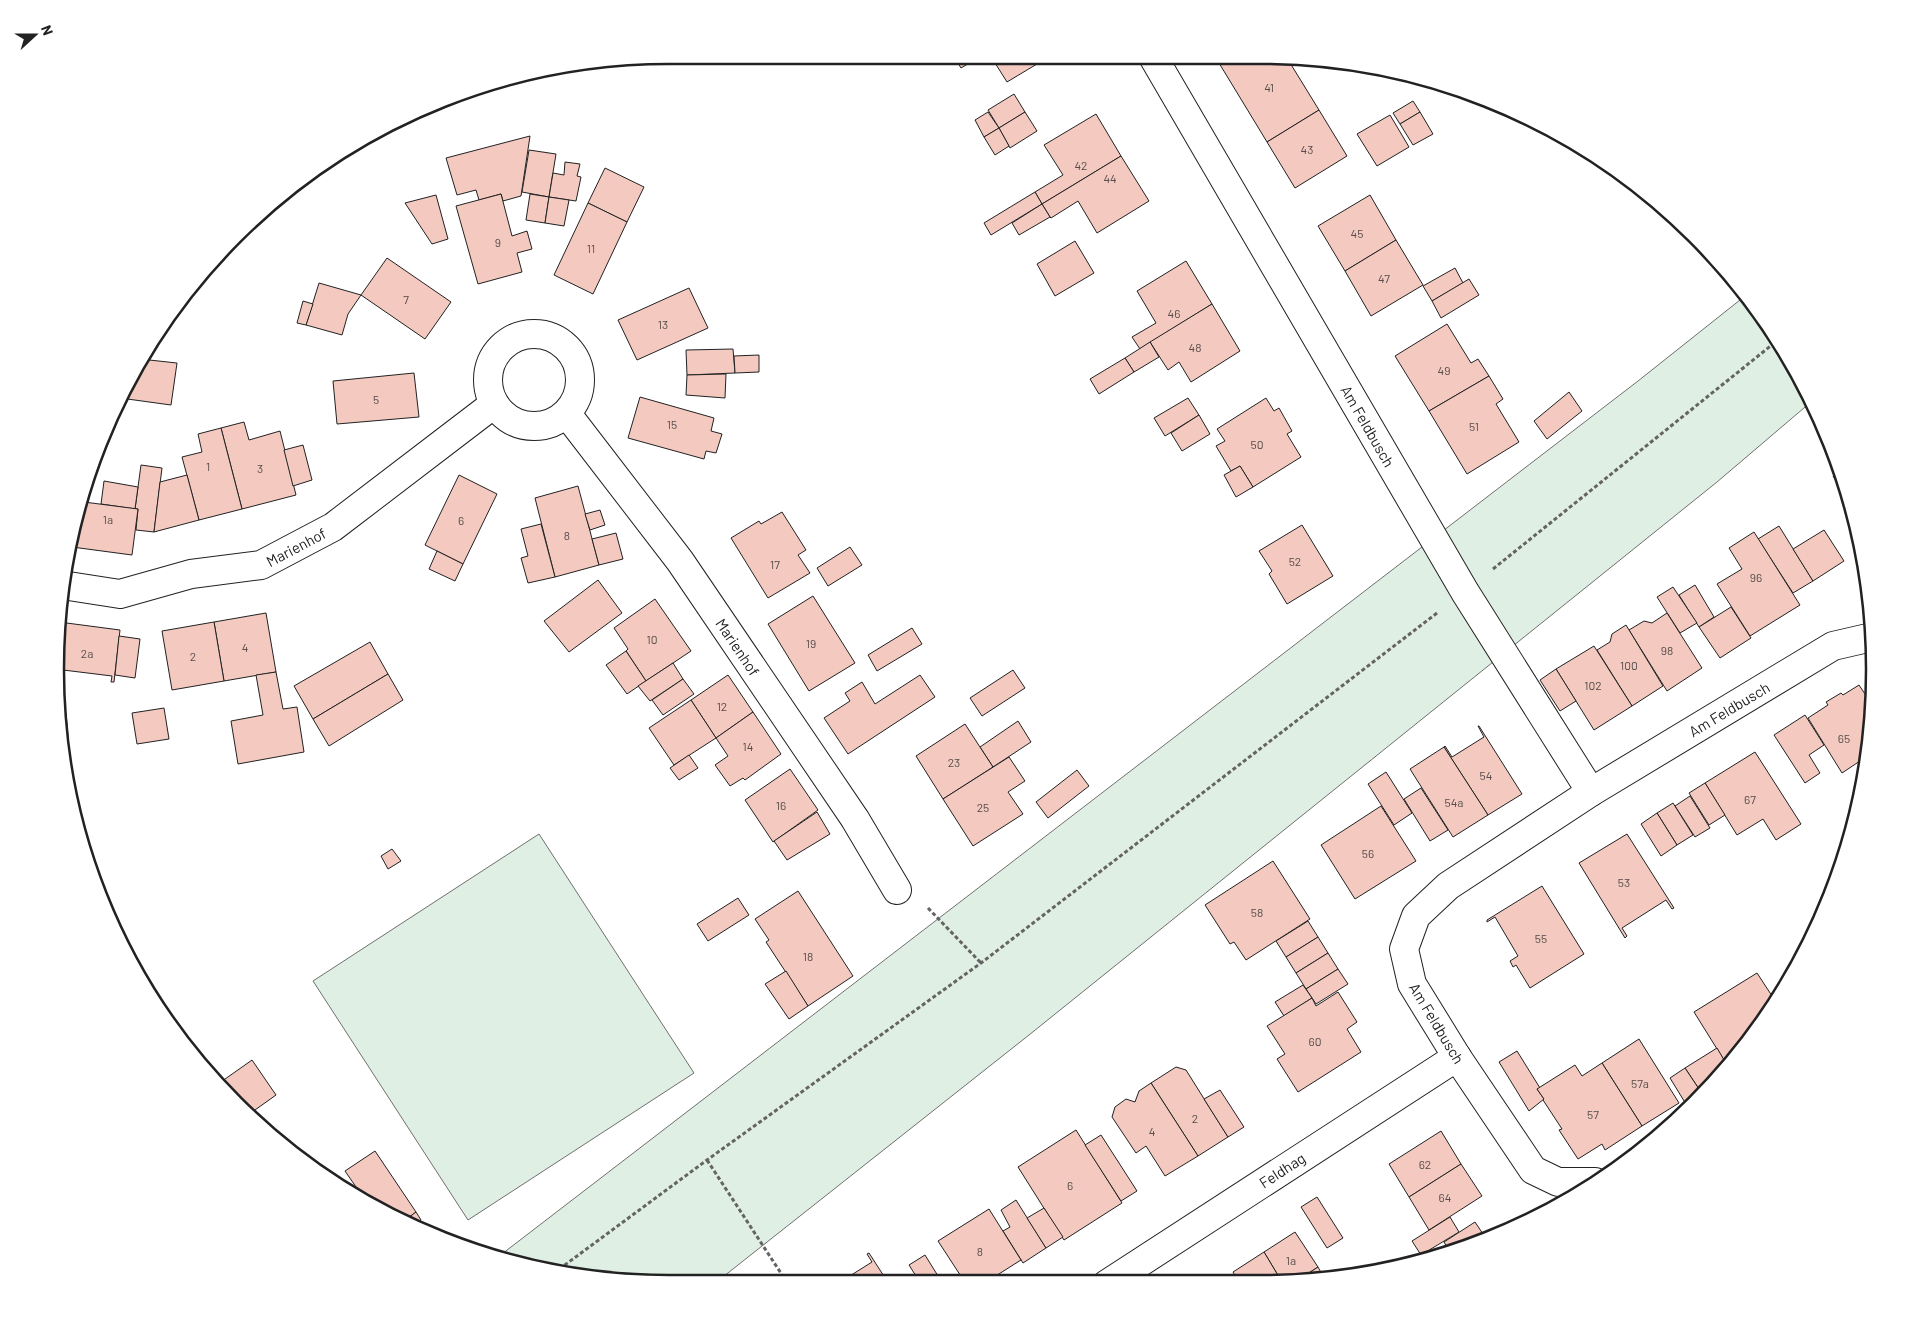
<svg xmlns="http://www.w3.org/2000/svg" width="1930" height="1339" font-family="Barlow,sans-serif">
	<style>
		.green { fill: #e0efe3; stroke: #6f6f6f }
		.building { fill: #f3c9c0; stroke: #222 }
		.lines { fill: none; stroke-linecap: round; stroke-linejoin: round }
		.street-casing { stroke: #222; stroke-width: 30 }
		.path { stroke: #646464; stroke-width: 3; stroke-dasharray: 4 2.5; stroke-linecap: butt }
		.street { stroke: #fff; stroke-width: 28 }
		.labels { text-anchor: middle; dominant-baseline: central; stroke-width: 4; stroke-linejoin: round; paint-order: stroke }
		.number-label { font-size: 12px; fill: #564c4a }
		.street-label { font-size: 15px; fill: #222; stroke: #fff }
		.rim { fill: none; stroke: #222; stroke-width: 2.5 }
	</style>
	<rect width="100%" height="100%" fill="#fff"/>
	<!-- green -->
	<g class="green">
		<path d="M1745,296L1772,328L1811,402L1717,482L1029,1035L714,1284H669L549,1272L498,1257L1638,381Z"/>
		<path d="M539,834L694,1073L468,1220L313,981Z"/>
	</g>
	<!-- building -->
	<g class="building">
		<path d="M953,55H983L961,68Z"/>
		<path d="M990,55H1052L1007,82Z"/>
		<path d="M1214,55H1233L1219,63Z"/>
		<path d="M1233,55L1287,58L1319,110L1267,142L1219,63Z"/>
		<path d="M1014,94L1025,112L999,128L988,110Z"/>
		<path d="M1413,101L1420,112L1400,124L1393,113Z"/>
		<path d="M1319,110L1347,156L1295,188L1267,142Z"/>
		<path d="M988,112L999,128L984,137L975,120Z"/>
		<path d="M1025,112L1037,131L1010,148L999,128Z"/>
		<path d="M1420,112L1433,134L1413,145L1400,124Z"/>
		<path d="M1096,114L1121,156L1042,204L1035,192L1063,175L1044,145Z"/>
		<path d="M1390,115L1409,147L1377,166L1357,134Z"/>
		<path d="M999,128L1009,146L995,155L984,137Z"/>
		<path d="M530,136L521,196L503,201L501,194L479,200L476,190L457,195L446,158Z"/>
		<path d="M529,150L556,154L549,197L522,192Z"/>
		<path d="M1121,156L1149,201L1097,233L1078,201L1051,218L1050,217L1042,204Z"/>
		<path d="M565,162L580,164L577,176L581,177L576,201L549,197L553,173L564,175Z"/>
		<path d="M605,168L644,187L627,222L588,203Z"/>
		<path d="M1035,192L1042,204L991,235L984,223Z"/>
		<path d="M501,194L512,236L527,231L532,249L517,253L522,272L478,284L456,206Z"/>
		<path d="M530,194L549,197L545,223L526,220Z"/>
		<path d="M436,195L448,239L432,244L405,203Z"/>
		<path d="M1370,195L1396,240L1345,271L1318,226Z"/>
		<path d="M549,197L569,200L564,226L545,223Z"/>
		<path d="M588,203L627,222L593,294L554,275Z"/>
		<path d="M1042,204L1050,217L1019,235L1012,223Z"/>
		<path d="M1396,240L1423,285L1371,316L1345,271Z"/>
		<path d="M1075,241L1094,273L1055,296L1037,264Z"/>
		<path d="M387,258L451,302L425,339L361,295Z"/>
		<path d="M1186,261L1212,304L1140,349L1132,337L1156,323L1137,291Z"/>
		<path d="M1455,268L1463,283L1432,301L1423,286Z"/>
		<path d="M1469,279L1479,295L1441,318L1432,301Z"/>
		<path d="M319,283L361,295L348,314L342,335L306,325Z"/>
		<path d="M689,288L708,328L637,360L618,320Z"/>
		<path d="M303,301L313,304L306,325L297,323Z"/>
		<path d="M1212,304L1240,351L1191,382L1179,362L1168,370L1150,342Z"/>
		<path d="M1447,324L1471,363L1478,359L1489,376L1429,411L1395,356Z"/>
		<path d="M1150,342L1159,357L1134,372L1125,358Z"/>
		<path d="M733,349L735,373L687,375L686,350Z"/>
		<path d="M759,355V372L735,373L734,356Z"/>
		<path d="M1125,358L1134,372L1099,394L1090,379Z"/>
		<path d="M140,359L177,363L171,405L120,398Z"/>
		<path d="M414,373L419,417L337,424L333,381Z"/>
		<path d="M726,374L725,398L686,395L687,375Z"/>
		<path d="M1489,376L1503,399L1496,404L1519,442L1467,474L1429,411Z"/>
		<path d="M1569,392L1582,411L1547,439L1534,421Z"/>
		<path d="M640,397L714,418L711,431L722,434L716,453L706,451L704,459L628,438Z"/>
		<path d="M1188,398L1199,415L1165,436L1154,418Z"/>
		<path d="M1266,398L1274,411L1279,408L1292,431L1287,434L1301,457L1253,487L1240,466L1231,471L1216,446L1225,441L1217,429Z"/>
		<path d="M1199,415L1210,434L1182,451L1171,433Z"/>
		<path d="M244,422L249,440L280,431L296,495L242,509L221,428Z"/>
		<path d="M221,428L242,509L199,520L182,457L202,452L198,434Z"/>
		<path d="M303,445L312,480L293,486L284,450Z"/>
		<path d="M141,465L162,468L154,532L136,530L138,509H135Z"/>
		<path d="M1240,466L1253,487L1236,497L1224,475Z"/>
		<path d="M1840,472L1848,500L1833,476Z"/>
		<path d="M187,475L199,520L154,532L160,482Z"/>
		<path d="M459,475L497,494L463,564L425,545Z"/>
		<path d="M104,481L138,487L135,509L101,504Z"/>
		<path d="M578,486L599,565L555,577L535,498Z"/>
		<path d="M84,502L138,509L132,555L72,547Z"/>
		<path d="M600,510L605,525L590,530L585,514Z"/>
		<path d="M782,512L806,550L798,555L810,573L768,598L731,538L759,521L761,524Z"/>
		<path d="M541,524L555,577L528,583L521,558L528,556L521,529Z"/>
		<path d="M1302,525L1333,576L1287,604L1269,574L1272,571L1259,551Z"/>
		<path d="M1779,526L1813,581L1793,593L1758,539Z"/>
		<path d="M1824,530L1844,561L1813,581L1793,549Z"/>
		<path d="M1754,532L1800,605L1750,636L1717,584L1742,569L1729,548Z"/>
		<path d="M616,533L623,559L599,565L592,539Z"/>
		<path d="M850,547L862,565L828,586L817,568Z"/>
		<path d="M437,551L463,564L455,581L429,569Z"/>
		<path d="M598,580L622,613L569,652L544,621Z"/>
		<path d="M1695,585L1714,617L1699,627L1679,595Z"/>
		<path d="M1673,587L1697,623L1680,633L1657,597Z"/>
		<path d="M813,596L855,663L809,691L768,624Z"/>
		<path d="M655,599L691,651L646,681L626,651L628,649L614,628Z"/>
		<path d="M1731,607L1751,638L1720,658L1699,627Z"/>
		<path d="M266,613L276,672L224,681L214,622Z"/>
		<path d="M1667,613L1702,668L1667,691L1629,630L1644,621L1652,623Z"/>
		<path d="M59,622L120,630L114,682H111L112,676L55,669Z"/>
		<path d="M214,622L224,681L172,690L162,631Z"/>
		<path d="M1626,625L1663,686L1632,706L1597,650L1610,642L1612,634Z"/>
		<path d="M912,628L922,644L877,671L868,655Z"/>
		<path d="M119,636L140,639L135,678L115,675Z"/>
		<path d="M370,642L388,674L313,719L294,686Z"/>
		<path d="M1594,646L1632,706L1594,730L1556,669Z"/>
		<path d="M626,651L646,681L627,694L606,665Z"/>
		<path d="M673,663L683,679L650,701L638,686Z"/>
		<path d="M1556,669L1576,701L1560,711L1540,680Z"/>
		<path d="M1013,670L1025,688L982,716L970,698Z"/>
		<path d="M276,672L283,709L297,707L304,752L238,764L231,721L263,715L256,675Z"/>
		<path d="M388,674L403,700L329,746L313,719Z"/>
		<path d="M728,675L753,712L716,738L691,700Z"/>
		<path d="M920,675L935,697L848,754L824,718L850,701L845,693L862,682L875,704Z"/>
		<path d="M683,679L694,694L663,715L652,700Z"/>
		<path d="M1859,685L1871,703L1872,702L1866,757L1842,773L1808,718L1828,705L1826,702L1841,693L1843,695Z"/>
		<path d="M691,700L716,738L674,765L649,728Z"/>
		<path d="M164,708L169,739L137,744L132,713Z"/>
		<path d="M753,712L781,754L745,780L743,778L730,786L715,765L728,756L716,738Z"/>
		<path d="M66,713L69,748H63L59,714Z"/>
		<path d="M1805,715L1824,745L1809,755L1820,773L1805,783L1774,735Z"/>
		<path d="M1018,721L1031,742L993,767L980,747Z"/>
		<path d="M965,724L993,767L943,799L916,756Z"/>
		<path d="M1478,726H1479L1522,794L1488,815L1444,747L1445,746L1452,757L1484,737Z"/>
		<path d="M1444,747L1488,815L1453,837L1410,769Z"/>
		<path d="M1755,752L1801,824L1776,840L1763,819L1737,835L1705,783Z"/>
		<path d="M689,755L698,768L679,780L670,768Z"/>
		<path d="M1009,757L1025,781L1008,792L1023,814L973,846L943,799Z"/>
		<path d="M790,769L818,810L773,842L745,800Z"/>
		<path d="M1077,770L1089,786L1048,818L1036,802Z"/>
		<path d="M1386,772L1412,813L1394,825L1368,784Z"/>
		<path d="M1705,783L1725,815L1709,825L1689,793Z"/>
		<path d="M1421,788L1448,830L1430,841L1404,799Z"/>
		<path d="M1690,796L1710,828L1695,837L1675,806Z"/>
		<path d="M1673,803L1693,835L1677,845L1657,813Z"/>
		<path d="M1381,806L1416,861L1355,899L1321,845Z"/>
		<path d="M817,812L830,834L787,860L774,841Z"/>
		<path d="M1657,813L1677,845L1661,856L1641,824Z"/>
		<path d="M1627,834L1674,908L1672,909L1666,900L1622,928L1627,936L1625,938L1579,863Z"/>
		<path d="M392,849L401,861L388,869L381,856Z"/>
		<path d="M1273,861L1310,919L1246,960L1234,942L1230,944L1205,905Z"/>
		<path d="M1542,886L1584,954L1530,988L1516,965L1513,967L1510,961L1518,956L1495,917L1487,922V920Z"/>
		<path d="M798,891L853,976L808,1006L766,942L769,940L755,919Z"/>
		<path d="M738,898L749,915L708,941L697,924Z"/>
		<path d="M1308,921L1318,937L1286,957L1276,941Z"/>
		<path d="M1318,937L1328,953L1296,973L1286,957Z"/>
		<path d="M1328,953L1338,969L1306,989L1296,973Z"/>
		<path d="M1338,969L1348,984L1316,1004L1306,989Z"/>
		<path d="M786,971L808,1006L789,1019L765,984Z"/>
		<path d="M1757,973L1776,1002L1771,1011L1727,1065L1694,1012Z"/>
		<path d="M1303,985L1312,998L1284,1016L1275,1002Z"/>
		<path d="M1338,992L1357,1022L1347,1029L1361,1052L1298,1092L1277,1059L1285,1054L1267,1026L1312,998L1316,1006Z"/>
		<path d="M1639,1039L1679,1103L1642,1126L1602,1063Z"/>
		<path d="M1717,1048L1727,1065L1703,1095L1685,1068Z"/>
		<path d="M1517,1051L1540,1088L1537,1089L1544,1099L1529,1111L1499,1062Z"/>
		<path d="M252,1060L276,1095L248,1115L235,1104L218,1084Z"/>
		<path d="M1602,1063L1642,1126L1605,1150L1602,1144L1578,1159L1559,1130L1562,1129L1543,1100L1544,1099L1537,1089L1575,1065L1582,1076Z"/>
		<path d="M1176,1067L1186,1070L1228,1137L1198,1156L1151,1083Z"/>
		<path d="M1685,1068L1703,1095L1689,1109L1670,1078Z"/>
		<path d="M1151,1083L1198,1156L1165,1176L1146,1146L1136,1153L1112,1117L1115,1107L1126,1099L1135,1102L1139,1091Z"/>
		<path d="M1220,1090L1244,1127L1228,1137L1204,1099Z"/>
		<path d="M1076,1130L1122,1203L1064,1240L1018,1167Z"/>
		<path d="M1441,1131L1461,1164L1409,1197L1389,1164Z"/>
		<path d="M1101,1135L1137,1191L1121,1201L1085,1145Z"/>
		<path d="M375,1151L416,1212L404,1221L365,1200L345,1171Z"/>
		<path d="M1461,1164L1482,1196L1429,1230L1409,1197Z"/>
		<path d="M1317,1197L1343,1238L1327,1248L1301,1207Z"/>
		<path d="M1016,1200L1046,1248L1023,1263L1003,1231L1010,1227L1001,1210Z"/>
		<path d="M1044,1208L1063,1237L1046,1248L1027,1218Z"/>
		<path d="M989,1209L1021,1260L983,1284H966L938,1241Z"/>
		<path d="M416,1212L421,1220L412,1226L404,1221Z"/>
		<path d="M1450,1217L1459,1232L1421,1255L1412,1241Z"/>
		<path d="M1475,1222L1485,1237L1448,1249L1444,1242Z"/>
		<path d="M1295,1232L1318,1267L1298,1280L1282,1282L1264,1252Z"/>
		<path d="M1264,1252L1282,1282L1240,1284L1233,1272Z"/>
		<path d="M869,1253L889,1284H837L872,1262L867,1254Z"/>
		<path d="M925,1255L943,1284H921L909,1265Z"/>
		<path d="M1318,1267L1324,1278L1298,1280Z"/>
	</g>
	<g class="lines">
		<!-- street casing -->
		<g class="street-casing">
			<g id="street">
				<path d="M1152,55L1465,592L1591,792"/>
				<circle cx="534" cy="380" r="46"/>
				<path d="M567,414L680,561L855,819L897,890"/>
				<path d="M62,585L120,594L191,574L261,565L333,527L494,404"/>
				<path d="M1595,1182H1558L1533,1170L1457,1057L1412,984L1404,949L1416,916L1448,886L1591,792L1833,646L1872,637"/>
				<path d="M1107,1284L1457,1057"/>
			</g>
		</g>
		<!-- path -->
		<g class="path">
			<path d="M1493,569L1778,340"/>
			<path d="M928,908L981,963"/>
			<path d="M707,1160L788,1284"/>
			<path d="M554,1273L707,1160L981,963L1437,613"/>
		</g>
		<!-- street -->
		<use href="#street" class="street"/>
	</g>
	<g class="labels">
		<!-- number labels -->
		<g class="number-label">
			<text x="1269" y="87">41</text>
			<text x="1307" y="149">43</text>
			<text x="1081" y="165">42</text>
			<text x="1110" y="178">44</text>
			<text x="1357" y="233">45</text>
			<text x="498" y="242">9</text>
			<text x="591" y="248">11</text>
			<text x="1384" y="278">47</text>
			<text x="406" y="299">7</text>
			<text x="1174" y="313">46</text>
			<text x="663" y="324">13</text>
			<text x="1195" y="347">48</text>
			<text x="1444" y="370">49</text>
			<text x="376" y="399">5</text>
			<text x="672" y="424">15</text>
			<text x="1474" y="426">51</text>
			<text x="1257" y="444">50</text>
			<text x="208" y="466">1</text>
			<text x="260" y="468">3</text>
			<text x="108" y="519">1a</text>
			<text x="461" y="520">6</text>
			<text x="567" y="535">8</text>
			<text x="1295" y="561">52</text>
			<text x="775" y="564">17</text>
			<text x="1756" y="577">96</text>
			<text x="652" y="639">10</text>
			<text x="811" y="643">19</text>
			<text x="245" y="647">4</text>
			<text x="1667" y="650">98</text>
			<text x="87" y="653">2a</text>
			<text x="193" y="656">2</text>
			<text x="1629" y="665">100</text>
			<text x="1593" y="685">102</text>
			<text x="722" y="706">12</text>
			<text x="1844" y="738">65</text>
			<text x="748" y="746">14</text>
			<text x="954" y="762">23</text>
			<text x="1486" y="775">54</text>
			<text x="1750" y="799">67</text>
			<text x="1454" y="802">54a</text>
			<text x="781" y="805">16</text>
			<text x="983" y="807">25</text>
			<text x="1368" y="853">56</text>
			<text x="1624" y="882">53</text>
			<text x="1257" y="912">58</text>
			<text x="1541" y="938">55</text>
			<text x="808" y="956">18</text>
			<text x="1315" y="1041">60</text>
			<text x="1640" y="1083">57a</text>
			<text x="1593" y="1114">57</text>
			<text x="1195" y="1118">2</text>
			<text x="1152" y="1131">4</text>
			<text x="1425" y="1164">62</text>
			<text x="1070" y="1185">6</text>
			<text x="1445" y="1197">64</text>
			<text x="980" y="1251">8</text>
			<text x="1291" y="1260">1a</text>
		</g>
		<!-- street labels -->
		<g class="street-label">
			<text transform="translate(1368 426) rotate(60)">Am Feldbusch</text>
			<text transform="translate(296 547) rotate(-28)">Marienhof</text>
			<text transform="translate(738 647) rotate(56)">Marienhof</text>
			<text transform="translate(1729 709) rotate(-31)">Am Feldbusch</text>
			<text transform="translate(1437 1023) rotate(59)">Am Feldbusch</text>
			<text transform="translate(1282 1170) rotate(-33)">Feldhag</text>
		</g>
	</g>
	<!-- crop -->
	<path d="M0 0H1930V1339H0ZM669 64H1261A605 605 0 0 1 1866 669V670A605 605 0 0 1 1261 1275H669A605 605 0 0 1 64 670V669A605 605 0 0 1 669 64Z" fill="#fff" fill-rule="evenodd"/>
	<path class="rim" d="M669 64H1261A605 605 0 0 1 1866 669V670A605 605 0 0 1 1261 1275H669A605 605 0 0 1 64 670V669A605 605 0 0 1 669 64Z"/>
	<!-- north arrow -->
	<g transform="translate(35 35) rotate(69)" stroke="#ffffff" stroke-width="4" paint-order="stroke">
	<path d="M0-4L9 19L0 12L-9 19Z" fill="#222222"/>
	<text y="-8" font-size="14" font-weight="bold" text-anchor="middle" fill="#222222">N</text>
	</g>
</svg>
